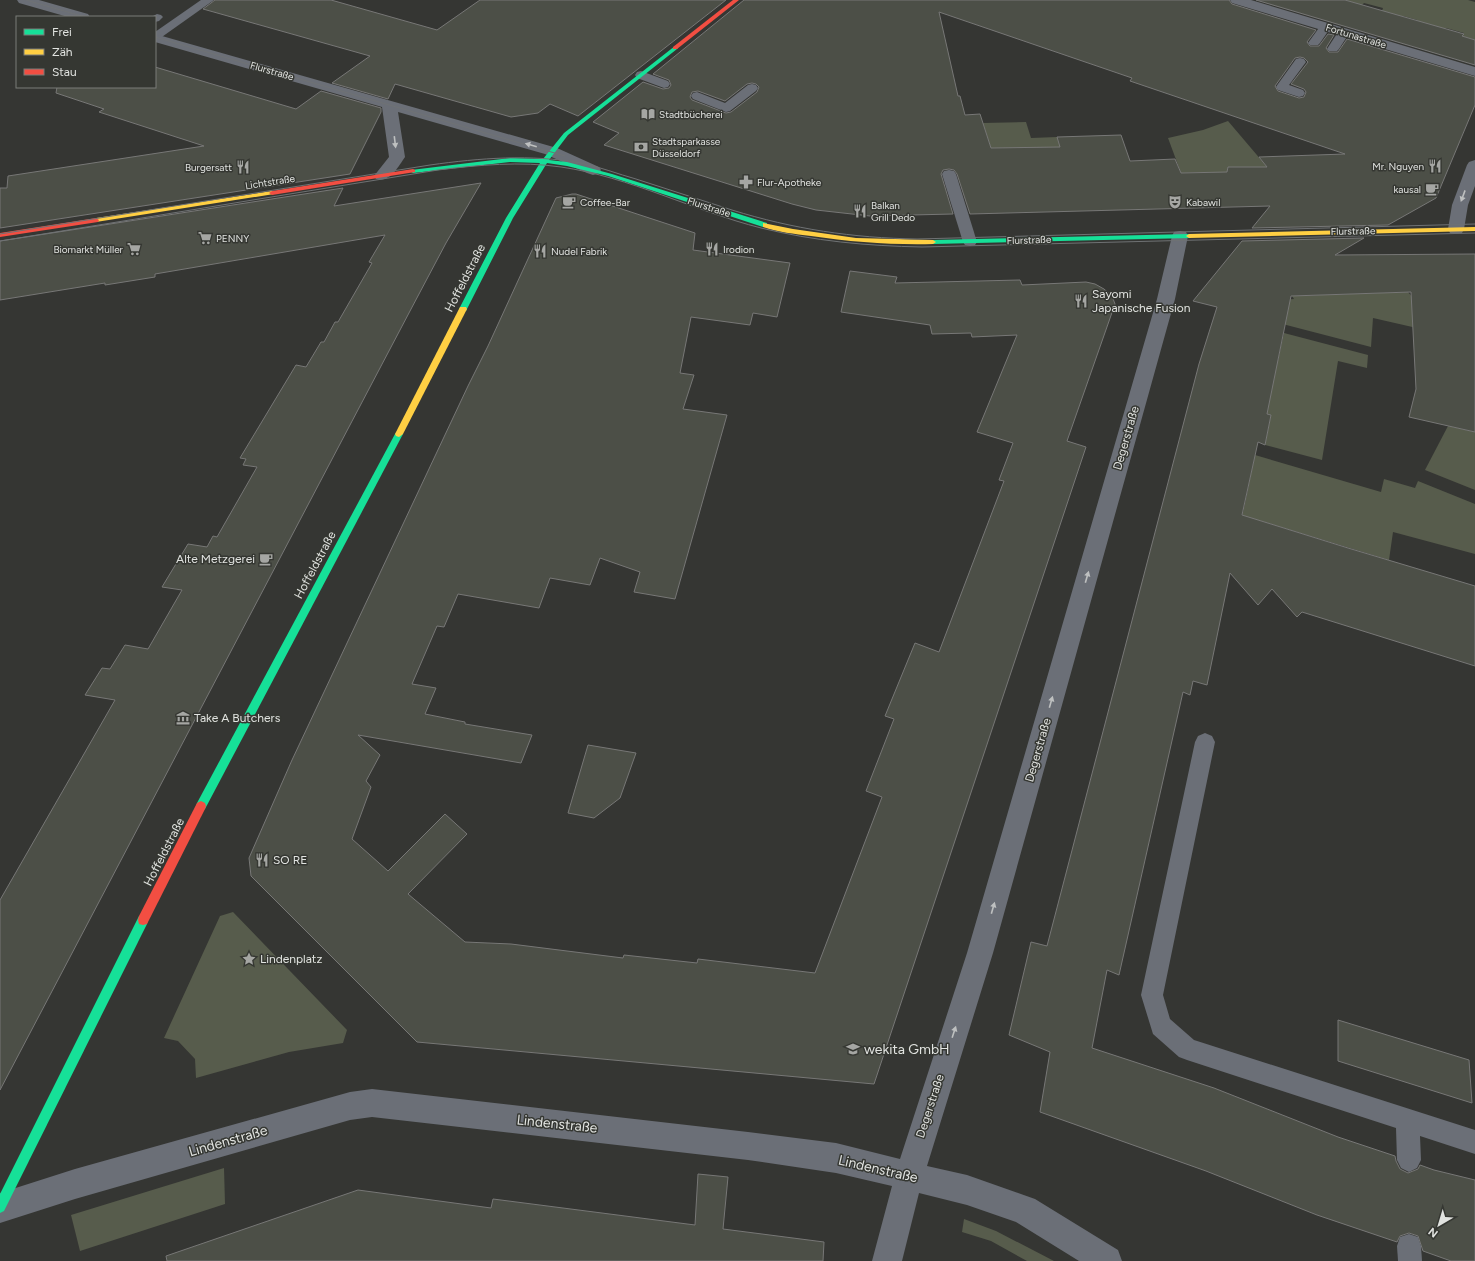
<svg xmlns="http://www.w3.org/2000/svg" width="1475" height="1261" font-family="Figtree,sans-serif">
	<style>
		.green { fill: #575c4c }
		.building { fill: #4c4f47; stroke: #777776; fill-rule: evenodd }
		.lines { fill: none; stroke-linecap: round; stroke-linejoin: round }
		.lane { fill: #6b6f77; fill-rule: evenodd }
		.street { fill: #6b6f77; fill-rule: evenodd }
		.fast { fill: #16e098; fill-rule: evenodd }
		.slow { fill: #ffcf43; fill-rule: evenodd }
		.jam { fill: #f24e42; fill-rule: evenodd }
		.tram { stroke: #6f7274; stroke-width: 1 }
		.oneway { fill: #bec0c0 }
		.labels { text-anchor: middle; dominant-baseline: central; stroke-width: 3; stroke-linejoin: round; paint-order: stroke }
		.far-street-label { font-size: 10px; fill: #e1e3e0; stroke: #353732 }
		.far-poi-label { font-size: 10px; fill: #e1e3e0; stroke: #353732; text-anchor: start }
		.street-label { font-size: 12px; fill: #e1e3e0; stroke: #353732 }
		.poi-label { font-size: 12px; fill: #e1e3e0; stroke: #353732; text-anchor: start }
		.near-poi-label { font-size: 14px; fill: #e1e3e0; stroke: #353732; text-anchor: start }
		.near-street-label { font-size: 14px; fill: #e1e3e0; stroke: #353732 }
	</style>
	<rect width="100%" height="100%" fill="#353633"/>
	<!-- green -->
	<g class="green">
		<path d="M1345,0H1468L1475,2V40L1462,36L1464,33L1446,28L1444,30L1418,23L1417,20L1403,16L1400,17L1382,11L1383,8L1364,3L1362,5Z"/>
		<path d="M1228,121L1274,175H1250L1245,167H1228L1227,176L1214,177L1212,172L1181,173L1168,138L1203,130Z"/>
		<path d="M1026,122L1031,138L1057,137L1070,176L991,148L983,123Z"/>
		<path d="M1408,292L1443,334L1373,318L1371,347L1259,318L1280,300L1294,299L1292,296Z"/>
		<path d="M1284,333L1368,355L1367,368L1338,361L1322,460L1265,445L1271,415L1255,411L1266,357L1278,360Z"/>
		<path d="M1448,426L1475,432V490L1425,470Z"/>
		<path d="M1255,455L1381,492L1384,479L1415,488L1418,481L1475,504V554L1393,532L1389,560L1258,520L1239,532Z"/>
		<path d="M233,912L347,1030L343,1043L289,1052L196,1078L195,1059L178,1041L164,1038L220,916Z"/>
		<path d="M224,1168L225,1204L80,1251L71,1215Z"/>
		<path d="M964,1219L996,1231L1054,1261H1027L991,1241L962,1232Z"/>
	</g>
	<!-- building -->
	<g class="building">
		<path d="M215,0H331L437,30L480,0H726L578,116L550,104L538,113L511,117L395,84L388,99L332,83L370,56L203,9Z"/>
		<path d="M744,0H1229L1232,4L1316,30L1307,42L1310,46H1319L1328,34L1334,35L1326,48L1329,52H1338L1347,39L1475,77V105L1436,198L1388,225L1252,228L1270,206L970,214L957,174L954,170L949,169L943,170L941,174L953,214L870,216L816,210L792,204L604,145L619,133L593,122L643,82L663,89L669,88L671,85L669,80L653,74ZM939,12L1132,78L1130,81L1345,154L1259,157L1267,167H1228L1227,172L1181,173L1175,159L1130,161L1121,135L1057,137L1060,147L991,148L980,114L965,115L960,96H958ZM1300,57L1304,58L1308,62L1291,84L1304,89L1306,92L1304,97L1299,98L1278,91L1275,86L1295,58ZM752,83L756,84L759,87L757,92L731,112L726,113L692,100L690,97L692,92L698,91L725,101L747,84Z"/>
		<path d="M1256,0H1345L1464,34L1462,36L1475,40V65Z"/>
		<path d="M155,67L296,109L321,91L381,108V112L350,174L0,228V188H7L8,176L204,146L99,112L104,109L56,93L57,87H155Z"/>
		<path d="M481,183L446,243L410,311L0,1090V900L115,700L85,695L102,668L110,669L125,645L148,649L182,590L162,587L188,544L207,547L213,536L217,537L257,467L243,465L246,459L240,458L296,365L306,367L321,342H324L335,322H338L372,263L369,262L385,235L155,274V277L105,285V283L0,300V241L343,188L334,206Z"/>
		<path d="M572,194H576L695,233L693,250L790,263L777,317L753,313L750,325L691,317L680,373L694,375L683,409L727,415L675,599L634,592L640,572L600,558L590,585L550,578L539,608L458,594L444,627L437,626L412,684L436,688L425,714L465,722V724L532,735L521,763L358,735L380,755L366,781L371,787L352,839L388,871L445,814L467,834L408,894L465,942L511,944L623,958L624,955L697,963L698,959L815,973L882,797L866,791L894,719L885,716L915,643L939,652L1004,481L999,480L1013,443L977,432L1017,335L972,337L971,333L932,334L930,325L841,312L850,271L897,277L895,283L1020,280L1022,285L1086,282L1095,284L1104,289L1112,296L1115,304L1067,441L1086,447L874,1084L417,1042L251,876L249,858L292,760L468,386L488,346L556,198Z"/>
		<path d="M1364,238L1335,255L1475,254V432L1409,417L1416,389L1411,292L1291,296L1267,414L1271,415L1265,445L1258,442L1242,515L1348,548L1475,586V666L1302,612L1297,617L1272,589L1258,605L1230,573L1207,685L1193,681L1190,695L1183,692L1119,975L1107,970L1092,1048L1214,1088L1338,1137L1395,1156L1396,1161L1400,1169L1408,1173L1418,1169L1420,1165L1434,1170L1475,1180V1261H1451L1423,1251L1418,1236L1409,1233L1400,1236L1397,1242L1317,1215L1206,1171L1040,1112L1050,1052L1009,1035L1031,942L1047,946L1199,364L1217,307L1193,301L1242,241Z"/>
		<path d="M588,745L636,753L620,798L594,818L568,813Z"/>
		<path d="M1338,1020L1469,1060L1472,1103L1338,1061Z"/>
		<path d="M698,1174L728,1177L723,1229L824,1242L823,1261H167L166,1256L358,1190L491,1208L493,1199L695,1225Z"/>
	</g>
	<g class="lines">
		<!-- lane -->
		<g class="lane">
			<path d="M201,0H214L159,39L155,40V32Z"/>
			<path d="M157,14L161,15L163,17L159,21L155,22V17H151Z"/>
			<path d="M1325,24L1329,25L1331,27L1320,43L1318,45H1310L1308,43L1321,25Z"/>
			<path d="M1344,29L1348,30L1350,32L1339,49L1337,51H1329L1327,49L1338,32L1340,30Z"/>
			<path d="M1300,58L1304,59L1306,62L1289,85L1303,90L1305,93L1303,96L1299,97L1278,90L1276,87L1278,84L1296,59Z"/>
			<path d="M641,71L668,81L670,84L668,87L664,88L637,78L635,75L637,72Z"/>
			<path d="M752,84L756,85L758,88L756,91L730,111L726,112L693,99L691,96L693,93L697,92L725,103L748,85Z"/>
			<path d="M949,170L954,171L956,174L977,242L975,245L970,246L965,245L963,242L942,174L944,171Z"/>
			<path d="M1205,733L1212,736L1215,742L1163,995L1170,1019L1194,1040L1475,1130V1154L1420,1136L1421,1160L1417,1168L1409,1172L1401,1168L1397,1160L1396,1128L1187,1060L1179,1057L1153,1034L1141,995L1195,742L1198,736Z"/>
			<path d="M1409,1234L1418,1237L1421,1246L1422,1261H1398L1397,1246L1400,1237Z"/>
		</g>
		<!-- street -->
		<g class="street">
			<path d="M17,0H39L88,14L90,17H68L19,3Z"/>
			<path d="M1230,0H1251L1475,67V76L1232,3Z"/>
			<path d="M155,34L557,148L599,167L601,170L599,173L593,175L587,173L545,154L398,112L405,157C398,167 390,183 376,179L374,176L389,157L382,107L155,42Z"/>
			<path d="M1475,160V186L1468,205L1464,229L1462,233L1456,234L1450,233L1448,229L1452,205L1467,165L1469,162Z"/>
			<path d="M1180,231L1186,232L1188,236L1175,299L993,953L927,1166L967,1175L1035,1199L1118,1250L1122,1261H1079L1016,1222L967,1205L919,1193L902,1261H872L892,1186L836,1173L748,1160L372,1117L350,1120L75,1199L0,1223V1193L75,1169L350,1092L372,1089L748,1132L836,1143L900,1159L967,953L1157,299L1172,236L1174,232Z"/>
		</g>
		<!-- fast -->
		<g class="fast">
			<path d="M675,46L678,48L677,49L568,135L549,160L567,162L612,174L767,223V227H763L608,176L567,166L547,163L513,218L467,309L466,311H460L459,309L506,218L540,163L510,162L413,173L411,172V170L510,158L543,159L564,133Z"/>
			<path d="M1189,234H1191V238L933,244L930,242L933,240Z"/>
			<path d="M399,431L403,434L205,809L201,811L197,809L196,806L197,803L395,434Z"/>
			<path d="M143,915L147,916L148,920L147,924L4,1211L0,1213V1194L139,916Z"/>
		</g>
		<!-- slow -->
		<g class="slow">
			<path d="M272,191L274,192V194L96,222L93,220L96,218Z"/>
			<path d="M763,223L793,229L856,238L933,240L936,242L933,244C892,245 851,242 811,236C794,234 778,232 763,227Z"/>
			<path d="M1475,227V231L1189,238L1186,236L1189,234Z"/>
			<path d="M460,307H466L467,309L403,434L399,437L396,436L395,434Z"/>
		</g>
		<!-- jam -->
		<g class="jam">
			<path d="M733,0H739L677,49H673V47Z"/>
			<path d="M413,169L415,170V172L272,195L269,193L272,191Z"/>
			<path d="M96,218L99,220L98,222L0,237V233Z"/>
			<path d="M201,801L205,803L206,806L205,809L147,924L143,925L139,924L138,920L139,916L197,803Z"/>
		</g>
		<!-- tram -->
		<g class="tram">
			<path d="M26,0L85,17"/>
			<path d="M155,37L565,156"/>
			<path d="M0,234L430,165C480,158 531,154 581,163C600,167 618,174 636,179C668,189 700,200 732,210C793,229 853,238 917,239L1475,224"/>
			<path d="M0,241L438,170C479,165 520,161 561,167C630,177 694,211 761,228C814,241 867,246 922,247L1475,233"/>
		</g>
	</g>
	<!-- one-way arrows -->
	<defs><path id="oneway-solid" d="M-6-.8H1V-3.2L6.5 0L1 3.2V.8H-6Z"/></defs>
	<g class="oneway">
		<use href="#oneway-solid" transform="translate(395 142) rotate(83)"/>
		<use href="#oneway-solid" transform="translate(531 145) rotate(-164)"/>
		<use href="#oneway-solid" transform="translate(1463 196) rotate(110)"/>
		<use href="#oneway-solid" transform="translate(1087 577) rotate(-74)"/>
		<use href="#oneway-solid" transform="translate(1051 702) rotate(-74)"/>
		<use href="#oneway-solid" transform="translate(993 908) rotate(-74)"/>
		<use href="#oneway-solid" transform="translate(954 1032) rotate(-72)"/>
	</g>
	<!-- icons -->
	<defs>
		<g id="library-bare" transform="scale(1.08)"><path d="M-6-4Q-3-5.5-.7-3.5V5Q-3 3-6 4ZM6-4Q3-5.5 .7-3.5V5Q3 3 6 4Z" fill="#a5a6a3" stroke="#353732" stroke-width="2.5" paint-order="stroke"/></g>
		<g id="bank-bare" transform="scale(1.08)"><path d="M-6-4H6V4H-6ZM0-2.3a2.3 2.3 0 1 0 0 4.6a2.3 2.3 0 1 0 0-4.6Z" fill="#a5a6a3" stroke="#353732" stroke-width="2.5" paint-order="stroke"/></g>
		<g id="restaurant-bare" transform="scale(1.08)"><path d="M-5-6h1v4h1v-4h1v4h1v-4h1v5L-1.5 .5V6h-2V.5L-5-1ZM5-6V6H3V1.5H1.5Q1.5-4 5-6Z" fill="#a5a6a3" stroke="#353732" stroke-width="2.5" paint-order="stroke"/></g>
		<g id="pharmacy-bare" transform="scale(1.08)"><path d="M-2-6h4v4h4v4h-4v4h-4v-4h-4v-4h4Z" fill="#a5a6a3" stroke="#353732" stroke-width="2.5" paint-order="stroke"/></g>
		<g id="cafe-bare" transform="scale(1.08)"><path d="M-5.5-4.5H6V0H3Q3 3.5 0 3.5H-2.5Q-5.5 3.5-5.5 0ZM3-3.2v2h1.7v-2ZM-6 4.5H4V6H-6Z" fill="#a5a6a3" stroke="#353732" stroke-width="2.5" paint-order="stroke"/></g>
		<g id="theatre-bare" transform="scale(1.08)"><path d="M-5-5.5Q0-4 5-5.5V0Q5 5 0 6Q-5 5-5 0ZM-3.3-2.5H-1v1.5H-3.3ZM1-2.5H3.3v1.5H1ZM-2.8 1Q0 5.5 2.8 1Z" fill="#a5a6a3" stroke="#353732" stroke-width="2.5" paint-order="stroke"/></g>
		<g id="supermarket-bare" transform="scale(1.08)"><path d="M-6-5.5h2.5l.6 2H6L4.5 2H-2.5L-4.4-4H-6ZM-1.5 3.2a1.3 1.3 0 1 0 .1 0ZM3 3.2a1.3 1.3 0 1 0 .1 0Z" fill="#a5a6a3" stroke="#353732" stroke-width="2.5" paint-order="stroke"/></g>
		<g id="museum-bare" transform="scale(1.08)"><path d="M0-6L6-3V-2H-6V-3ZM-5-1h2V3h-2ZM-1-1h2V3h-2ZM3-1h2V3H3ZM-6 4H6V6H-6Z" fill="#a5a6a3" stroke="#353732" stroke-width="2.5" paint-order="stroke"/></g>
		<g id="sight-bare" transform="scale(1.08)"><path d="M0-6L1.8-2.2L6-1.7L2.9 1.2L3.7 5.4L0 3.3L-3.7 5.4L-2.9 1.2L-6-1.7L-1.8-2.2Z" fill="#a5a6a3" stroke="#353732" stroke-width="2.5" paint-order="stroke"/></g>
		<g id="school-bare" transform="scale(1.08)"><path d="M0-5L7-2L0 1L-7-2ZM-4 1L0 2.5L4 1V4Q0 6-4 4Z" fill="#a5a6a3" stroke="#353732" stroke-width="2.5" paint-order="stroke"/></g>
	</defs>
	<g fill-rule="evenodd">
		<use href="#library-bare" x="648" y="114"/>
		<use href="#bank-bare" x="641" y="147"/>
		<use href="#restaurant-bare" x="1435" y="166"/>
		<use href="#restaurant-bare" x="243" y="167"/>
		<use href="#pharmacy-bare" x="746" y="182"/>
		<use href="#cafe-bare" x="1432" y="189"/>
		<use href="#cafe-bare" x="569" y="202"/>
		<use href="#theatre-bare" x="1175" y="202"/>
		<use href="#restaurant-bare" x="860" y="211"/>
		<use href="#supermarket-bare" x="205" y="238"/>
		<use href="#supermarket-bare" x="134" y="249"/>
		<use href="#restaurant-bare" x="712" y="249"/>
		<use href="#restaurant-bare" x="540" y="251"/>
		<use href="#restaurant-bare" x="1081" y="301"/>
		<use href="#cafe-bare" x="266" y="559"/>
		<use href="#museum-bare" x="183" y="718"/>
		<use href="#restaurant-bare" x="262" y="860"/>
		<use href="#sight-bare" x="249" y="959"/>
		<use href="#school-bare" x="853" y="1049"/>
	</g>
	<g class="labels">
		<!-- far-street labels -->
		<g class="far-street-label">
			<text transform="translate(1356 36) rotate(17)">Fortunastraße</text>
			<text transform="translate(272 71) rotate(16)">Flurstraße</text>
			<text transform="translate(270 182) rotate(-9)">Lichtstraße</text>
			<text transform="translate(709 207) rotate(18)">Flurstraße</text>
			<text transform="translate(1353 231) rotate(-1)">Flurstraße</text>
			<text transform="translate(1029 240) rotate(-2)">Flurstraße</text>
		</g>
		<!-- far-poi labels -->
		<g class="far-poi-label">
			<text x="659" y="114">Stadtbücherei</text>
			<text x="652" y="141">Stadtsparkasse<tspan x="652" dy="12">Düsseldorf</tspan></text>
			<text x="1424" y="166" text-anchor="end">Mr. Nguyen</text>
			<text x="232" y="167" text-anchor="end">Burgersatt</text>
			<text x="757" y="182">Flur-Apotheke</text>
			<text x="1421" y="189" text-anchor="end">kausal</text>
			<text x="580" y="202">Coffee-Bar</text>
			<text x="1186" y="202">Kabawil</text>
			<text x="871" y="205">Balkan<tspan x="871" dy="12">Grill Dedo</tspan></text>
			<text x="216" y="238">PENNY</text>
			<text x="123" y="249" text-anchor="end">Biomarkt Müller</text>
			<text x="723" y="249">Irodion</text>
			<text x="551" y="251">Nudel Fabrik</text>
		</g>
		<!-- street labels -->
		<g class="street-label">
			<text transform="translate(465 278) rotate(-63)">Hoffeldstraße</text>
			<text transform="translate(1126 438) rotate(-74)">Degerstraße</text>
			<text transform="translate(315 565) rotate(-62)">Hoffeldstraße</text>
			<text transform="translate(1038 750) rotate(-74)">Degerstraße</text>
			<text transform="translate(164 852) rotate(-63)">Hoffeldstraße</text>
			<text transform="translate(930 1106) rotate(-72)">Degerstraße</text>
		</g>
		<!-- poi labels -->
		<g class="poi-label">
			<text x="1092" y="294">Sayomi<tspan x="1092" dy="14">Japanische Fusion</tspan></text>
			<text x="255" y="559" text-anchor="end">Alte Metzgerei</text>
			<text x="194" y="718">Take A Butchers</text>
			<text x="273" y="860">SO RE</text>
			<text x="260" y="959">Lindenplatz</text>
		</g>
		<!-- near-poi labels -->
		<g class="near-poi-label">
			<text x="864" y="1049">wekita GmbH</text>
		</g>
		<!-- near-street labels -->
		<g class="near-street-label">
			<text transform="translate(557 1124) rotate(6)">Lindenstraße</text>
			<text transform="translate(228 1141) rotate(-16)">Lindenstraße</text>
			<text transform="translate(878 1169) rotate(13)">Lindenstraße</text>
		</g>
	</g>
	<!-- legend -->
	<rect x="16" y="16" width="140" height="72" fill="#353732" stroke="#7a7c78"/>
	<rect x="24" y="29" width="20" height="6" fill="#16e098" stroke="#7a7c78"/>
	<text x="52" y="36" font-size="12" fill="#e1e3e0">Frei</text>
	<rect x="24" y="49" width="20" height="6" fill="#ffcf43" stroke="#7a7c78"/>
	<text x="52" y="56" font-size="12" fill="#e1e3e0">Zäh</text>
	<rect x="24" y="69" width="20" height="6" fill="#f24e42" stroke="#7a7c78"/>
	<text x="52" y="76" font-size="12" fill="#e1e3e0">Stau</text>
	<!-- north arrow -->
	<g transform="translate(1439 1225) rotate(218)" stroke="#353732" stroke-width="3" paint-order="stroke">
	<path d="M0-3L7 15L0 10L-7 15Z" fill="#e1e3e0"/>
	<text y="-6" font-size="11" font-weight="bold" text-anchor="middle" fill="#e1e3e0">N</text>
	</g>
</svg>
